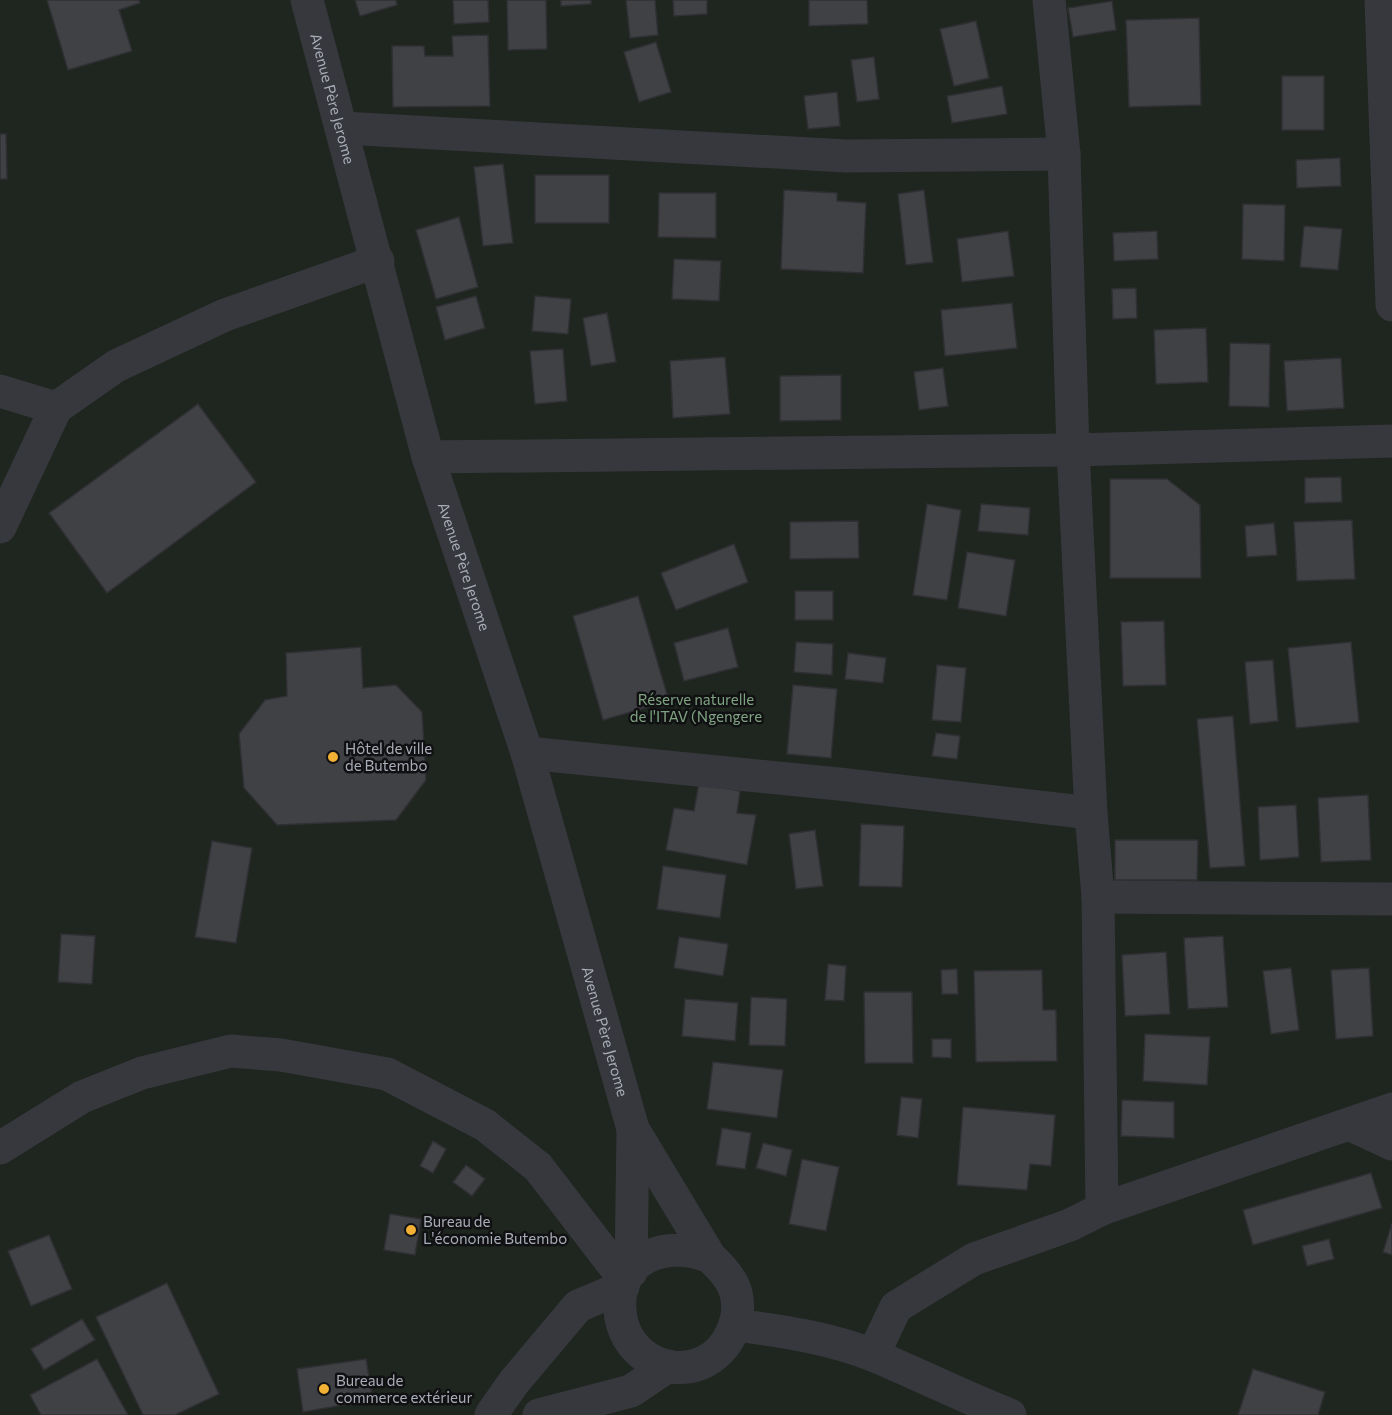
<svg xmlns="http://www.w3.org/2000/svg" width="1392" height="1415" font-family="Commissioner,sans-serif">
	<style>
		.green { fill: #1e261f }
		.building { fill: #404145; stroke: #303034; stroke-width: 1.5 }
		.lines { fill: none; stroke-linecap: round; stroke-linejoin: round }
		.minor { stroke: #37383d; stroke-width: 33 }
		.tertiary { stroke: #37383d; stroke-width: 33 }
		.poi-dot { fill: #f2b134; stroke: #111113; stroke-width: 2 }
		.labels { text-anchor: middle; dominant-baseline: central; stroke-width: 5; stroke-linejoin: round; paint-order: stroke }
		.street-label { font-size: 15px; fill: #a8adb8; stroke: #111113 }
		.park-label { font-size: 15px; fill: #7fa381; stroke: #111113 }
		.poi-label { font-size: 15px; fill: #a8adb8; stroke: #111113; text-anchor: start }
	</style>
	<rect width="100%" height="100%" fill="#161618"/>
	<!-- green -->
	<rect class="green" x="0" y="0" width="1392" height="1415"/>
	<!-- building -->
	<g class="building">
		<path d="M47,0H139L140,3L119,10L132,51L68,70Z"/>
		<path d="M355,0H396L397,5L360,16Z"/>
		<path d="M453,0H488L489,22L454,24Z"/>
		<path d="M507,0H546L547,49L508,50Z"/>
		<path d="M561,0H591V4L561,6Z"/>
		<path d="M626,0H655L658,35L630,38Z"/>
		<path d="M673,0H707V14L674,16Z"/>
		<path d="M809,0H867L868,24L809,26Z"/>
		<path d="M1112,1L1116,30L1073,37L1068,8Z"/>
		<path d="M1199,18L1201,105L1129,107L1126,20Z"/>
		<path d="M976,21L989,78L954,86L940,29Z"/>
		<path d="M488,35L490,106L393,107L392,46H424L425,56H453L452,36Z"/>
		<path d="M656,42L671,92L639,102L624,52Z"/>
		<path d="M874,57L879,99L857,102L851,60Z"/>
		<rect x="1282" y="76" width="42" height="54"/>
		<path d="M1002,86L1007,114L952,123L947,96Z"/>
		<path d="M837,92L840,126L808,129L804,96Z"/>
		<path d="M0,134H6L7,179H0Z"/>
		<path d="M1340,158L1341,186L1297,188L1296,160Z"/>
		<path d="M503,164L513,243L483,246L474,167Z"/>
		<rect x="535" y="175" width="74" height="48"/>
		<path d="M784,190L837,193V201L866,203L863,273L781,269Z"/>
		<path d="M924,190L933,262L906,265L898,194Z"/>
		<path d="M659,193H716V238L658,237Z"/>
		<path d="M1243,204L1285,205L1284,261L1242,259Z"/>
		<path d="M459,217L478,287L436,299L416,230Z"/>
		<path d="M1304,226L1342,229L1338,270L1300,267Z"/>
		<path d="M1008,231L1014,276L962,282L957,239Z"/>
		<path d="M1157,231L1158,259L1114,261L1113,233Z"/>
		<path d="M674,259L721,261L719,301L672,299Z"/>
		<path d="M1136,288L1137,318L1113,319L1112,289Z"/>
		<path d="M476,296L485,328L445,340L436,307Z"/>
		<path d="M535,296L571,299L568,334L532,331Z"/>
		<path d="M1012,303L1017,348L945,356L941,310Z"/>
		<path d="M607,313L616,362L591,366L583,318Z"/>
		<path d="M1206,328L1208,382L1156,384L1154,330Z"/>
		<path d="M1230,343L1270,344L1269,407L1229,406Z"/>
		<path d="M563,349L567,401L535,404L530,351Z"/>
		<path d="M725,357L730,414L673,418L670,361Z"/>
		<path d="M1341,358L1344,408L1287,411L1284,361Z"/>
		<path d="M943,368L948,406L919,410L914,372Z"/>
		<path d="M841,375V420L780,421V376Z"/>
		<path d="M198,404L256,482L107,593L49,513Z"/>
		<path d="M1341,477L1342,502L1305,503V478Z"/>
		<path d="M1110,479H1167L1200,505L1201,578H1110Z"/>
		<path d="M927,504L961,510L947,600L913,595Z"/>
		<path d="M981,504L1030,508L1028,535L978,531Z"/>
		<path d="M1352,520L1355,579L1297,581L1294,522Z"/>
		<path d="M858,521L859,558L790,559V522Z"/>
		<path d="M1274,523L1277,555L1247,557L1245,526Z"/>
		<path d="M734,544L748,582L676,610L661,573Z"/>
		<path d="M967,552L1015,560L1006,616L958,608Z"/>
		<rect x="795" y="591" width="38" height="29"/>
		<path d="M638,596L669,701L603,720L573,616Z"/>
		<path d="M1164,621L1166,685L1123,686L1121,622Z"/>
		<path d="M728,628L738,667L684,681L674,643Z"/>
		<path d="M796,642L833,644L832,675L794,672Z"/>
		<path d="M1351,642L1359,722L1296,728L1288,648Z"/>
		<path d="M361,647L363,688L396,685L422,712L426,780L396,820L277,825L244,788L239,734L265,700L287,696L286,653Z"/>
		<path d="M848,653L886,658L883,683L845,679Z"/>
		<path d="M1273,660L1278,721L1250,724L1245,662Z"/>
		<path d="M937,665L966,668L961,722L932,720Z"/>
		<path d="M793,685L837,689L831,758L787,754Z"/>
		<path d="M1233,716L1245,866L1210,868L1197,719Z"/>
		<path d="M936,733L960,736L957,759L932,756Z"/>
		<path d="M699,783L740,791L737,813L756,815L747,865L666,850L674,808L694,811Z"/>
		<path d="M1368,795L1371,860L1321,862L1318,798Z"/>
		<path d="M1296,805L1299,857L1260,860L1258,807Z"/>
		<path d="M861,824L904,826L902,887L859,886Z"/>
		<path d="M815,830L823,886L796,889L789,834Z"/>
		<path d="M1115,840H1198L1197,880H1115Z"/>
		<path d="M212,841L252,848L236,943L195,937Z"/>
		<path d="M663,866L726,875L720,918L657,909Z"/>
		<path d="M61,934L95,936L92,984L58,982Z"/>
		<path d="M1223,936L1228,1007L1188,1009L1184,938Z"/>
		<path d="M679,937L728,944L723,976L674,968Z"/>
		<path d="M1166,952L1170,1014L1125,1016L1122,955Z"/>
		<path d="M828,964L846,966L844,1001L825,1000Z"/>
		<path d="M1291,968L1299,1030L1271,1034L1263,971Z"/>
		<path d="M1369,968L1373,1036L1336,1039L1331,970Z"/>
		<path d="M957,969L958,994H942L941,970Z"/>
		<path d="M1042,970L1043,1010H1056L1057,1061L976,1062L974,971Z"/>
		<path d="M864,992H912L913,1063H865Z"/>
		<path d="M751,997L787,999L785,1046L749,1045Z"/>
		<path d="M685,999L738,1003L735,1041L682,1036Z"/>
		<path d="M1145,1034L1210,1037L1207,1085L1143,1081Z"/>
		<path d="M932,1039H951V1058L932,1057Z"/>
		<path d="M713,1062L783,1070L777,1118L707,1109Z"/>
		<path d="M901,1097L922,1099L918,1138L897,1135Z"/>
		<path d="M1122,1100L1174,1102V1138L1121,1136Z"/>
		<path d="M963,1107L1055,1115L1051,1166L1030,1164L1027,1190L957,1185Z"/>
		<path d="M722,1128L751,1133L745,1169L716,1165Z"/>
		<path d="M433,1141L446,1149L433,1173L420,1166Z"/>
		<path d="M763,1143L792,1150L786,1176L756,1168Z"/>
		<path d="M802,1159L839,1167L826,1231L789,1224Z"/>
		<path d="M466,1165L485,1179L472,1196L453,1182Z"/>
		<path d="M1371,1173L1382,1208L1253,1245L1243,1210Z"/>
		<path d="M390,1214L421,1219L415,1255L384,1250Z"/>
		<path d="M1392,1223V1255L1383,1252Z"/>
		<path d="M49,1235L72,1289L31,1306L8,1251Z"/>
		<path d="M1329,1239L1334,1259L1307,1266L1302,1246Z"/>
		<path d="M167,1283L219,1394L175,1415H143L96,1317Z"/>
		<path d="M82,1319L95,1340L44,1370L31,1349Z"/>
		<path d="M97,1359L128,1415H41L30,1395Z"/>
		<path d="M366,1359L373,1400L303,1412L297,1369Z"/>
		<path d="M1253,1369L1325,1392L1318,1415H1238Z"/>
	</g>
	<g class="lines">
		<!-- minor -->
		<g class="minor">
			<path d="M1049,0L1064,154L1073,450L1091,813L1098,897L1102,1209"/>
			<path d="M1381,0L1392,305"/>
			<path d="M343,128L846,156L1064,154"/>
			<path d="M0,391L56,408"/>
			<path d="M428,457L1073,450L1392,441"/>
			<path d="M0,527L56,408L116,366L225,315L378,261"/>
			<path d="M527,753L839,784L1091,813"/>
			<path d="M1098,897L1392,899"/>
			<path d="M1349,1124L1392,1144"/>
			<path d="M0,1148L82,1097L142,1073L231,1051L281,1055L387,1074L485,1125L538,1167L625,1280"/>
			<path d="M873,1355L896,1307L974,1259L1070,1225L1102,1209L1392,1109"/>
			<path d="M491,1415L514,1382L578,1306L623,1287"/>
			<path d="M539,1415L631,1391L668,1366"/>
		</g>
		<!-- tertiary -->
		<g class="tertiary">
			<path id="s1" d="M307,0L428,457L527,753L633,1129L710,1257C719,1265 727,1273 733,1285C746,1313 730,1351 702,1363C664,1379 622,1351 620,1310C616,1257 667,1239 710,1257"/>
			<path d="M631,1272L633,1129"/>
			<path d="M735,1325C782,1331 831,1338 875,1356C920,1375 964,1397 1010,1415"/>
		</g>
	</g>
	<!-- markers -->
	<g class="poi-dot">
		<circle cx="333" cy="757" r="6"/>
		<circle cx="411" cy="1230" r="6"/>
		<circle cx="324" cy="1389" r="6"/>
	</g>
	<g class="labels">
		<!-- street labels -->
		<g class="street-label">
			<text stroke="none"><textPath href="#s1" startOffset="102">Avenue Père Jerome</textPath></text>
			<text stroke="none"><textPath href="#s1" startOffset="588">Avenue Père Jerome</textPath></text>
			<text stroke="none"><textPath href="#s1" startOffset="1074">Avenue Père Jerome</textPath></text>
		</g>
		<!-- park labels -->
		<g class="park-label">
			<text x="696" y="699">Réserve naturelle<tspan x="696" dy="17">de l'ITAV (Ngengere</tspan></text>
		</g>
		<!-- poi labels -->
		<g class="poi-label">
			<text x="345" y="748">Hôtel de ville<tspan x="345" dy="17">de Butembo</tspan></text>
			<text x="423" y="1221">Bureau de<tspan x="423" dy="17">L'économie Butembo</tspan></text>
			<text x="336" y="1380">Bureau de<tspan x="336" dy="17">commerce extérieur</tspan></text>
		</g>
	</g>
</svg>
